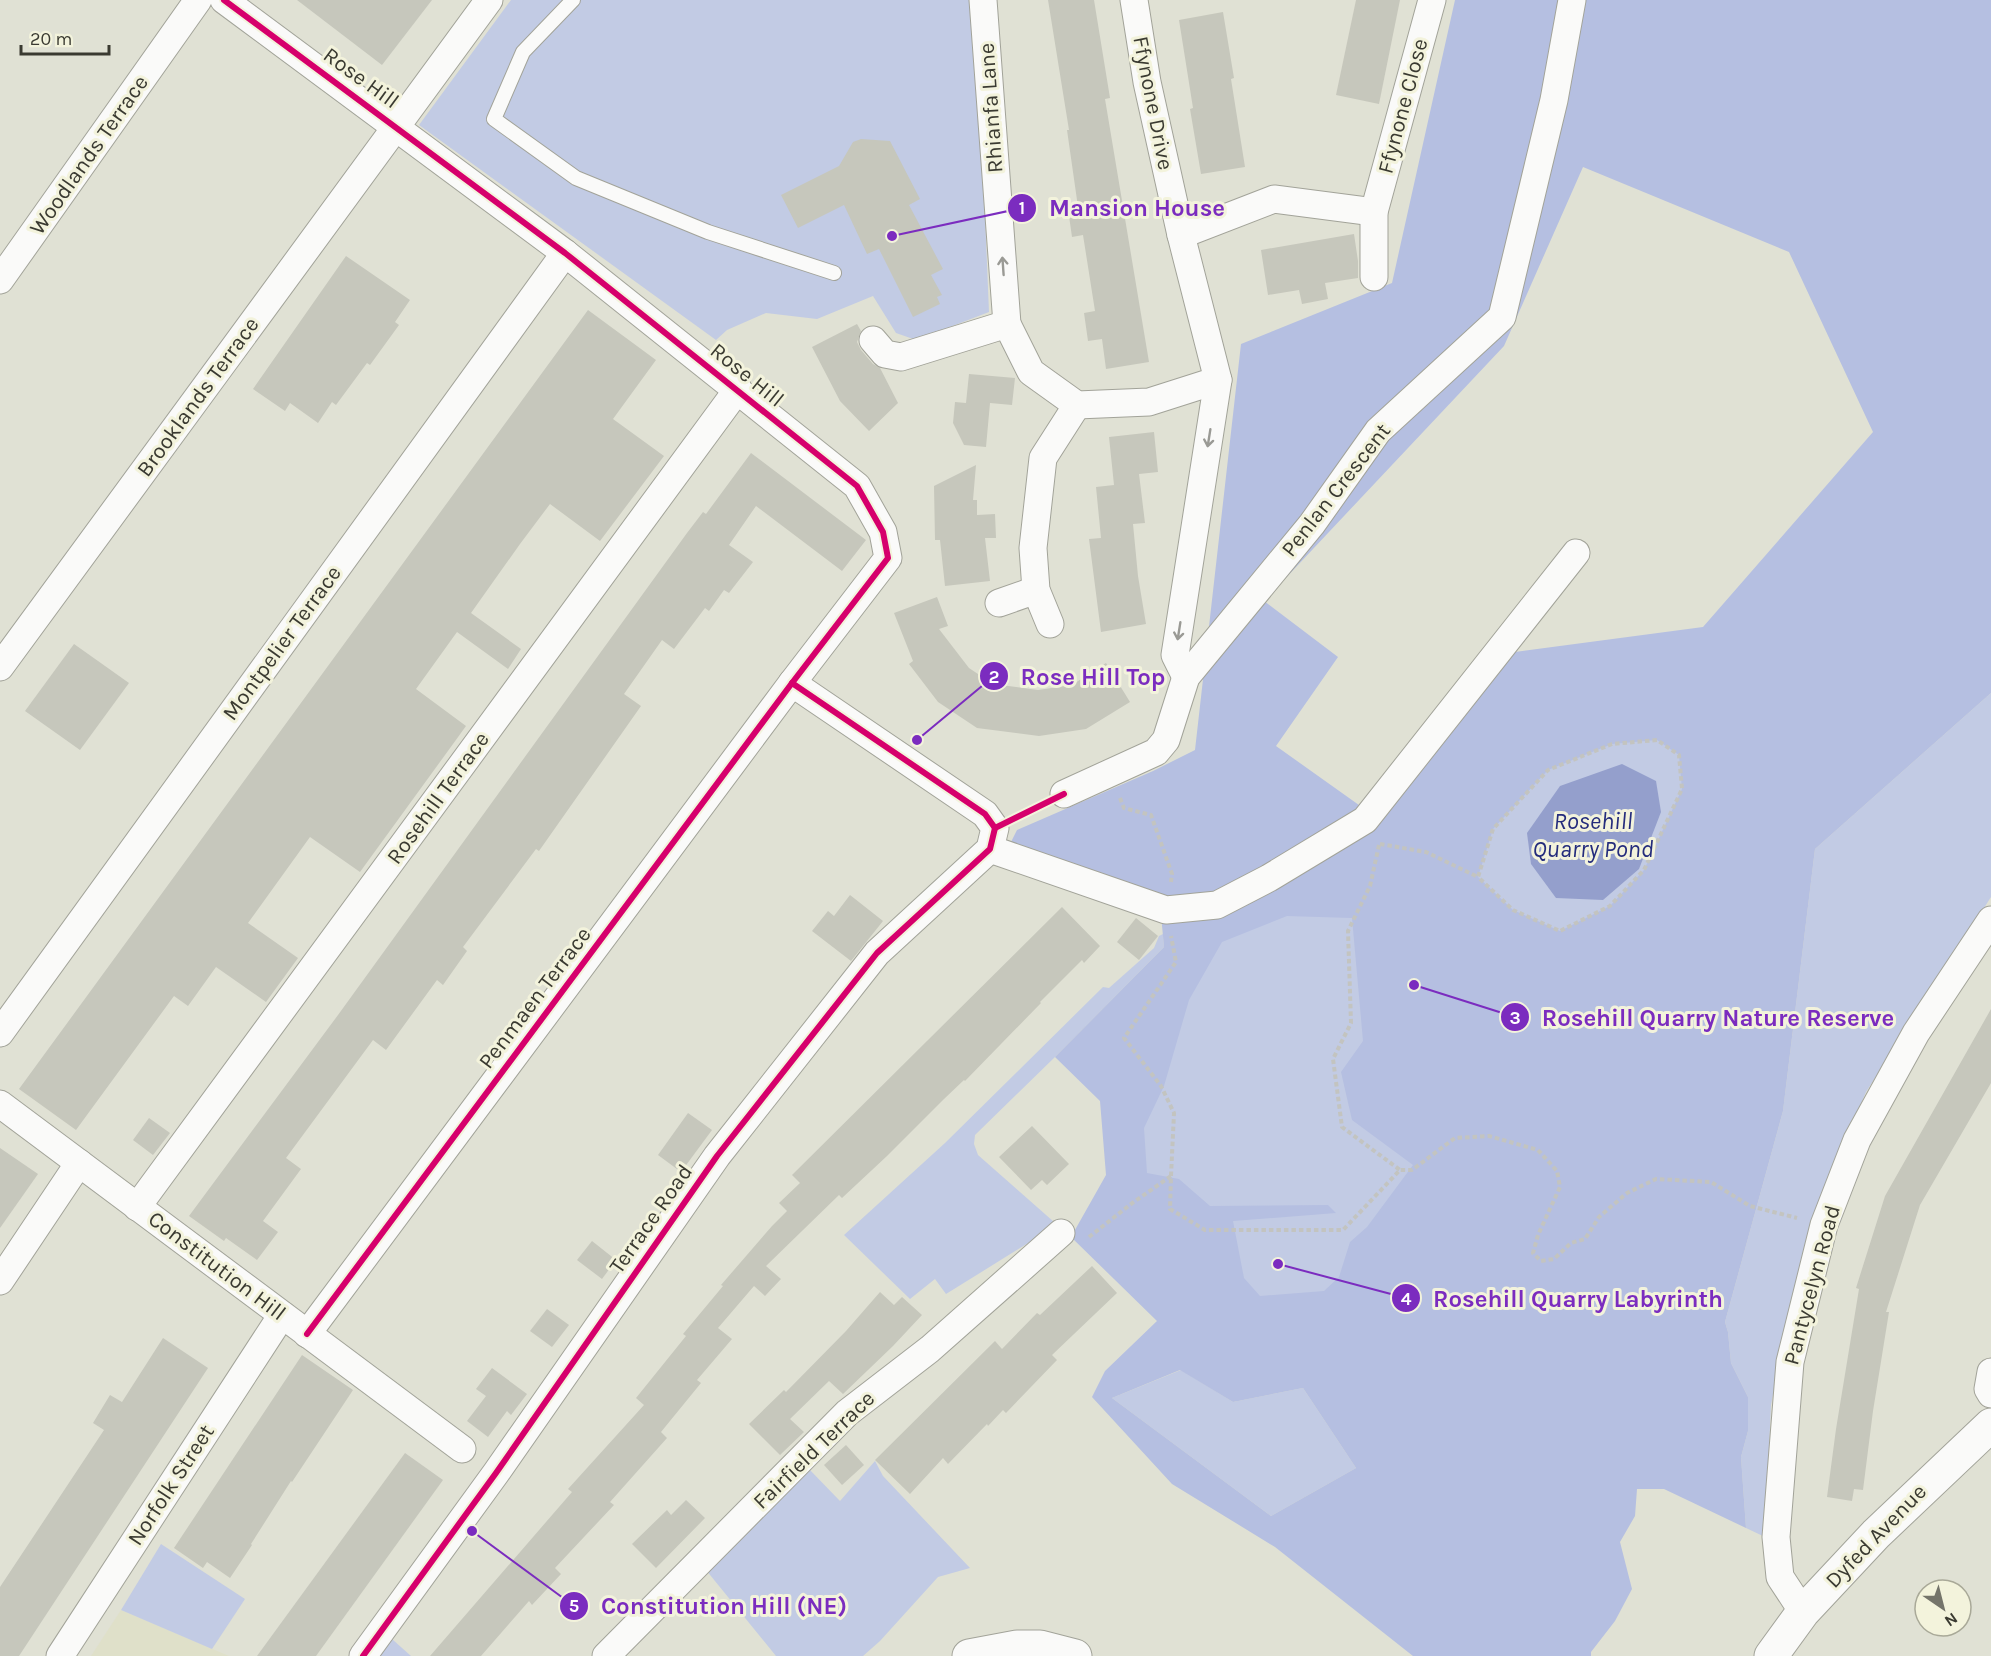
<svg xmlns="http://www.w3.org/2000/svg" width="1991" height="1656" font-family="Karla,sans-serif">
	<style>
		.built { fill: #dfe0c9 }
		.green { fill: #c2cbe4 }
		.forest { fill: #b5bfe1; fill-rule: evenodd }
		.water { fill: #949fcc }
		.building { fill: #c6c7bc }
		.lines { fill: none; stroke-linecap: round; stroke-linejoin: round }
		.service-casing { stroke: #a2a399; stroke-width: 16 }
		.minor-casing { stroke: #a2a399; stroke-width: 29 }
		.tertiary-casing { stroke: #a2a399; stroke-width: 35 }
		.path { stroke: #c3c4c0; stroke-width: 4; stroke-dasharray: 4.5 3; stroke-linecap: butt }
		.service { stroke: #fafaf9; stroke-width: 14 }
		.minor { stroke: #fafaf9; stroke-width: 27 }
		.tertiary { stroke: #fafaf9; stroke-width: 33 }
		.cycleway-casing { stroke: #f3f3dc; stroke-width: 10 }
		.cycleway { stroke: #d6006c; stroke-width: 6 }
		.oneway { stroke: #9a9a95 }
		.labels { text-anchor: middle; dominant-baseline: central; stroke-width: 6; stroke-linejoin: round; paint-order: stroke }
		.street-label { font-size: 22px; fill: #3a3a31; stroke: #f3f3dc }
		.water-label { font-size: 24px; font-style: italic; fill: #242c7c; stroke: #f3f3dc }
		.leader { fill: none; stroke: #7b2cbf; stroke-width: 2 }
		.callout-dot { fill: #7b2cbf; stroke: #f3f3dc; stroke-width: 2 }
		.mark-label { font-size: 18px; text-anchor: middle; font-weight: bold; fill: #fff }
		.callout-label { font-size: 24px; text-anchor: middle; font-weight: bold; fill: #7b2cbf; stroke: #f3f3dc; stroke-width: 6; stroke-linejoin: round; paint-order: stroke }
	</style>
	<rect width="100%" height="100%" fill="#e0e1d4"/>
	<!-- built -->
	<path class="built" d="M121,1610L229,1656H91Z"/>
	<!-- green -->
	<g class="green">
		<path d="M511,0H970L982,144L989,312L916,340L896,333L873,296L817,319L766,313L727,330L716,340L419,125Z"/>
		<path d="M1788,625L1716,1304L1220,1300L1132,1255L1118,1024L1178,946Z"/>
		<path d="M1991,693V897L1866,1092L1813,1216L1789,1310L1771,1405L1765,1537L1746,1528L1741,1457L1748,1431V1397L1731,1363L1728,1332L1725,1322L1783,1111L1815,849Z"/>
		<path d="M1163,934L1164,947L1055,1057L975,1135L974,1144L978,1155L1054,1222L1046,1232L946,1294L935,1279L910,1299L844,1235L945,1143L1103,987L1109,988L1154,948L1159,936Z"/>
		<path d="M1181,1370L1233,1402L1303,1388L1356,1468L1271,1516L1112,1398Z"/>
		<path d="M875,1461L883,1476L970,1568L938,1577L880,1641L863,1656H776L706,1570L808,1468L840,1501Z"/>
		<path d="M161,1544L245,1599L212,1649L121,1610Z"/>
		<path d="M392,1639L411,1656H380Z"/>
	</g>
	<!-- forest -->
	<path class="forest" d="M1455,0H1991V693L1815,849L1783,1111L1725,1322L1728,1332L1731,1363L1748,1397V1431L1741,1457L1746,1528L1664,1489H1637L1635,1516L1620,1542L1632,1589L1615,1621L1591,1652V1656H1413L1275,1547L1172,1484L1092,1397L1105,1371L1157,1321L1071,1237L1106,1175L1100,1101L1055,1057L1164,947L1159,893L1009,846L1017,830L1153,771L1195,750L1241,344L1392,283ZM1583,167L1789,252L1873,432L1703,627L1515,652L1380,820L1276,746L1338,657L1264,601L1504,346ZM1657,740L1679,755L1682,789L1644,870L1610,906L1560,931L1513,910L1478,877L1493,829L1548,770L1612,744ZM1287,916L1352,918L1363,1041L1341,1072L1352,1120L1413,1165L1367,1227L1350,1242L1339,1277L1324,1291L1260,1296L1244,1278L1233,1221L1336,1213L1328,1205L1210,1206L1179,1179L1147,1173L1144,1128L1164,1086L1189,1000L1222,942ZM1180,1370L1233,1402L1303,1388L1356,1468L1271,1516L1112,1398Z"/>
	<!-- water -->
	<path class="water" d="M1622,764L1656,781L1661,812L1639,869L1603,900L1556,898L1531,864L1527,833L1560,786Z"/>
	<!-- building -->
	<g class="building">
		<path d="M297,0H432L382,65Z"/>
		<path d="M1048,0H1094L1110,98L1105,99L1149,362L1106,369L1102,339L1088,341L1084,313L1095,311L1083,235L1072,237L1068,209L1078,207L1067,130H1069Z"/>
		<path d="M1356,0H1400L1379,104L1336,95Z"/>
		<path d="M1223,12L1234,78L1231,79L1245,167L1201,174L1190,109L1193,108L1179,20Z"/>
		<path d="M861,139L890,141L920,199L909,205L943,269L931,275L942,295L937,297L940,304L913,317L879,249L867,254L844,205L798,228L781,195L839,166L853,142Z"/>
		<path d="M1354,234L1358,261V278L1325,283L1328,299L1302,304L1299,290L1268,295L1261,250Z"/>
		<path d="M346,256L410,300L395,322L399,325L370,365L367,363L336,405L332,402L318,423L290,403L285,411L253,389Z"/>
		<path d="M588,310L656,360L613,419L664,456L600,541L550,504L520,544L471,613L521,649L508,669L457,632L416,689L466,726L453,744L360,872L310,837L248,923L298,958L266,1002L216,967L188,1006L174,996L76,1130L19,1089Z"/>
		<path d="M857,324L861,331L857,342L861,350L873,364L880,368L898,403L869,431L840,401L812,347Z"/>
		<path d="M969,374L1015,378L1012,405L990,403L986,447L964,445L953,423L955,402L966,403Z"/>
		<path d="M1154,432L1158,472L1139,474L1145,523L1133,524L1138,576L1146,624L1101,632L1089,539L1101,538L1096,487L1114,485L1109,437Z"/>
		<path d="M751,453L866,540L842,571L756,506L729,545L753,562L729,593L724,590L709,611L705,608L674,649L662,640L624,694L641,706L539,851L536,849L463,947L467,951L443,985L437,980L386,1050L373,1040L286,1158L301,1169L263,1221L278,1232L257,1260L226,1238L224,1241L189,1216L338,1015L687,533L703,512L706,514Z"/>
		<path d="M976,465L973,500H977V515L995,514L996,538H985L990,581L945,586L940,540H935L934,486Z"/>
		<path d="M937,597L948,626L939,629L969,668L993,684L1038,690L1072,685L1106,663L1130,702L1086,729L1039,736L977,728L938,702L909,664L913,661L894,613Z"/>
		<path d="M74,644L129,683L80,750L25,711Z"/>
		<path d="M850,895L883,921L851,961L812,931L828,911L834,916Z"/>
		<path d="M1062,907L1100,946L1084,963L1082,960L1040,1002L1041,1003L965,1081L964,1080L944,1099L887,1156L842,1198L839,1195L766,1266L781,1279L765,1296L754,1286L718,1328L732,1339L697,1380L701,1383L661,1432L667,1438L610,1502L614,1505L555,1568L561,1574L532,1605L529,1601L481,1656H430L572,1492L568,1489L644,1405L636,1398L686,1336L683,1334L723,1286L721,1285L772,1226L787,1211L779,1203L800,1183L792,1175Z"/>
		<path d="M1136,918L1158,936L1139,960L1117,942Z"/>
		<path d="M1991,1009V1083L1920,1205L1886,1312H1889L1873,1411L1863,1490L1854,1489L1852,1501L1827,1497L1836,1429L1859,1289L1856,1288L1885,1196Z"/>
		<path d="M688,1113L712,1130L681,1172L658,1155Z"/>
		<path d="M149,1118L170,1133L153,1155L133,1140Z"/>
		<path d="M1032,1126L1069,1164L1047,1185L1042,1180L1031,1190L999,1157Z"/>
		<path d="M0,1148L38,1174L0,1228Z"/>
		<path d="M592,1241L616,1260L602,1279L577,1260Z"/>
		<path d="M1092,1266L1117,1293L1052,1355L1057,1360L1006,1413L1003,1410L988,1426L987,1424L948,1464L943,1458L910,1494L875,1460L995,1341L1002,1349L1037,1313L1040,1315Z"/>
		<path d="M880,1292L894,1305L902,1297L922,1315L893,1346L843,1394L829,1381L790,1419L804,1432L780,1455L749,1424L784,1390L786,1392L846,1331Z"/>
		<path d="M547,1309L569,1325L552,1347L530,1331Z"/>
		<path d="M163,1338L208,1368L19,1656H0V1587L104,1430L93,1423L110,1395L122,1402Z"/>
		<path d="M302,1355L353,1390L292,1482L291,1481L251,1544L252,1545L230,1578L207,1562L203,1568L174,1548Z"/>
		<path d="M492,1368L527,1394L511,1415L507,1411L488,1437L467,1421L486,1396L476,1389Z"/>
		<path d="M846,1445L864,1465L842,1485L824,1465Z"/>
		<path d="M405,1453L443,1480L316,1656H257Z"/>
		<path d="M686,1500L705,1518L656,1568L632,1544L667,1510L671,1515Z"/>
	</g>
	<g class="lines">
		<!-- service casing -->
		<g class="service-casing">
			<path id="service" d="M573,0L523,52L494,119L576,178L708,232L834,273"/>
		</g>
		<!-- minor casing -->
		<g class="minor-casing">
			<g id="minor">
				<path d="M224,0L565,253L857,486L883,532L888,558L792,683L307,1334"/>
				<path d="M983,0L1007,324"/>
				<path d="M1134,0L1147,82L1181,235L1218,380L1175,655L1186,677"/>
				<path d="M1181,235L1274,199L1374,212"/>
				<path d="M1374,277V212L1432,0"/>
				<path d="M0,280L198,0"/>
				<path d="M873,340L885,354L901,357L1007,324L1031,372L1077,405L1149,402L1218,380"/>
				<path d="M999,603L1036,590"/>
				<path d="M1050,624L1036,590L1033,548L1043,458L1077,405"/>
				<path d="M0,667L489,0"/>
				<path d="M1064,794L1156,752L1166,740L1186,677L1312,524L1378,431L1502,317L1554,100L1572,0"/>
				<path d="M990,849L1166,910L1217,905L1269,878L1365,820L1576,553"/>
				<path d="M0,1033L565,253"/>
				<path d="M0,1104L462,1449"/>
				<path d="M137,1207L738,389"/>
				<path d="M0,1281L79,1163"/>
				<path d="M1991,1372L1988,1389L1991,1394"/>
				<path d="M1803,1612L1780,1577L1776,1537L1790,1362L1824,1225L1857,1140L1916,1033L1991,920"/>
				<path d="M60,1656L282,1315"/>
				<path d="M363,1656L496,1473L717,1156L877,953L990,849L995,828L985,814L792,683"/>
				<path d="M606,1656L847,1413L930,1349L1061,1233"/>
			</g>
		</g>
		<!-- tertiary casing -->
		<g class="tertiary-casing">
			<g id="tertiary">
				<path d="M969,1656L1017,1647H1040L1075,1656"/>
				<path d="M1771,1656L1803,1612L1876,1534L1991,1425"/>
			</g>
		</g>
		<!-- path -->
		<g class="path">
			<path d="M1120,798L1124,808L1151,815L1172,874L1171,882"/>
			<path d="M1380,844L1426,852L1478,877L1493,829L1548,770L1612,744L1657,740L1679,755L1682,789L1644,870L1610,906L1560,931L1513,910L1478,877"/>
			<path d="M1379,845L1370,886L1348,931L1351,1023L1333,1059L1342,1127L1400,1170"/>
			<path d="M1171,1176L1174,1113L1161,1086L1124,1038L1176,962L1171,936"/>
			<path d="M1089,1237L1131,1204L1171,1176L1170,1209L1205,1230H1343L1400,1170H1412L1455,1138L1489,1136L1538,1150L1557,1171L1560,1187L1538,1235L1533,1253L1541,1261L1554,1259L1571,1243L1585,1239L1599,1217L1627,1193L1656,1179L1711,1182L1750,1206L1797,1218"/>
		</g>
		<!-- service -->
		<use href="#service" class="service"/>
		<!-- minor -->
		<use href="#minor" class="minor"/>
		<!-- tertiary -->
		<use href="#tertiary" class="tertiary"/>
		<!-- cycleway casing -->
		<g class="cycleway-casing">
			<g id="cycleway">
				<path d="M224,0L565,253L857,486L883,532L888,558L792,683L307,1334"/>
				<path d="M792,683L985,814L995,828"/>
				<path d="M995,828L1064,794"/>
				<path d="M363,1656L496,1473L717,1156L877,953L990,849L995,828"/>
			</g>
		</g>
		<!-- cycleway -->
		<use href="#cycleway" class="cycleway"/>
	</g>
	<!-- one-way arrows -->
	<defs><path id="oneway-shaft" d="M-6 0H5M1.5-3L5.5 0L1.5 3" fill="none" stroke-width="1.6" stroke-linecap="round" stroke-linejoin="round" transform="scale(1.5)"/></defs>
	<g class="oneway">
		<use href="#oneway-shaft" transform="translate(1003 266) rotate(-94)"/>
		<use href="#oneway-shaft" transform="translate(1209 438) rotate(99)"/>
		<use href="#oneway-shaft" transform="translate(1179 631) rotate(99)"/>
	</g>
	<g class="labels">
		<!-- street labels -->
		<g class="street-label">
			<text transform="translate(361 78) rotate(36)">Rose Hill</text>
			<text transform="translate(1153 103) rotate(79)">Ffynone Drive</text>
			<text transform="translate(1403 106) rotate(-75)">Ffynone Close</text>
			<text transform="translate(991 108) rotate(-94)">Rhianfa Lane</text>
			<text transform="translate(89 155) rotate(-55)">Woodlands Terrace</text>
			<text transform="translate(747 375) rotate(39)">Rose Hill</text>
			<text transform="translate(198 397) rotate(-54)">Brooklands Terrace</text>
			<text transform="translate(1336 490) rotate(-52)">Penlan Crescent</text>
			<text transform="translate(282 643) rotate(-54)">Montpelier Terrace</text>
			<text transform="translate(438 798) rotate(-54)">Rosehill Terrace</text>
			<text transform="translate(535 998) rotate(-53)">Penmaen Terrace</text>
			<text transform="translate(651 1219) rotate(-55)">Terrace Road</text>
			<text transform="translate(217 1266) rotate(37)">Constitution Hill</text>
			<text transform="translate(1812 1285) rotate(-75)">Pantycelyn Road</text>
			<text transform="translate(814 1450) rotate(-44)">Fairfield Terrace</text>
			<text transform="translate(171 1485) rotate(-57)">Norfolk Street</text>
			<text transform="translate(1876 1536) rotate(-46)">Dyfed Avenue</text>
		</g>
		<!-- water labels -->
		<g class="water-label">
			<text x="1593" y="821">Rosehill<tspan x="1593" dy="28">Quarry Pond</tspan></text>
		</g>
	</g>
	<!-- callouts -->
	<path class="leader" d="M892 236L1022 208M917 740L994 676M1414 985L1515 1017M1278 1264L1406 1298M472 1531L574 1606"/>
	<g class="callout-dot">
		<circle cx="892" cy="236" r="6"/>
		<circle cx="917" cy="740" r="6"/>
		<circle cx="1414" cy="985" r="6"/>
		<circle cx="1278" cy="1264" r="6"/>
		<circle cx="472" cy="1531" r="6"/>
		<circle cx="1022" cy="208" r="15"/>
		<circle cx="994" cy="676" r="15"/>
		<circle cx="1515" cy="1017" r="15"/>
		<circle cx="1406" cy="1298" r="15"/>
		<circle cx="574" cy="1606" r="15"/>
	</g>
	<g class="mark-label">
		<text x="1022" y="214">1</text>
		<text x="994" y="683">2</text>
		<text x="1515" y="1024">3</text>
		<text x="1406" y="1305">4</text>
		<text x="574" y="1612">5</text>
	</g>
	<g class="callout-label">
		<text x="1137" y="216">Mansion House</text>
		<text x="1093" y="685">Rose Hill Top</text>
		<text x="1718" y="1026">Rosehill Quarry Nature Reserve</text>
		<text x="1578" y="1307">Rosehill Quarry Labyrinth</text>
		<text x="724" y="1614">Constitution Hill (NE)</text>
	</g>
	<!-- north arrow -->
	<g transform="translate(1943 1608) rotate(145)"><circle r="28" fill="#f3f3dc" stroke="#a9a998" stroke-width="1.5"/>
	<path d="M0-4.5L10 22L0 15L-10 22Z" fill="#74746a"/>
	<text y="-9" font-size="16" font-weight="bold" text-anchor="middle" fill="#3a3a31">N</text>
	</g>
	<!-- scale -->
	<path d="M21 45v9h88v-9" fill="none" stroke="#3a3a31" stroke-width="3"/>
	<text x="30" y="45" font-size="18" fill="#3a3a31" stroke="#f3f3dc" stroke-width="4.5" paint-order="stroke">20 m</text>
</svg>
